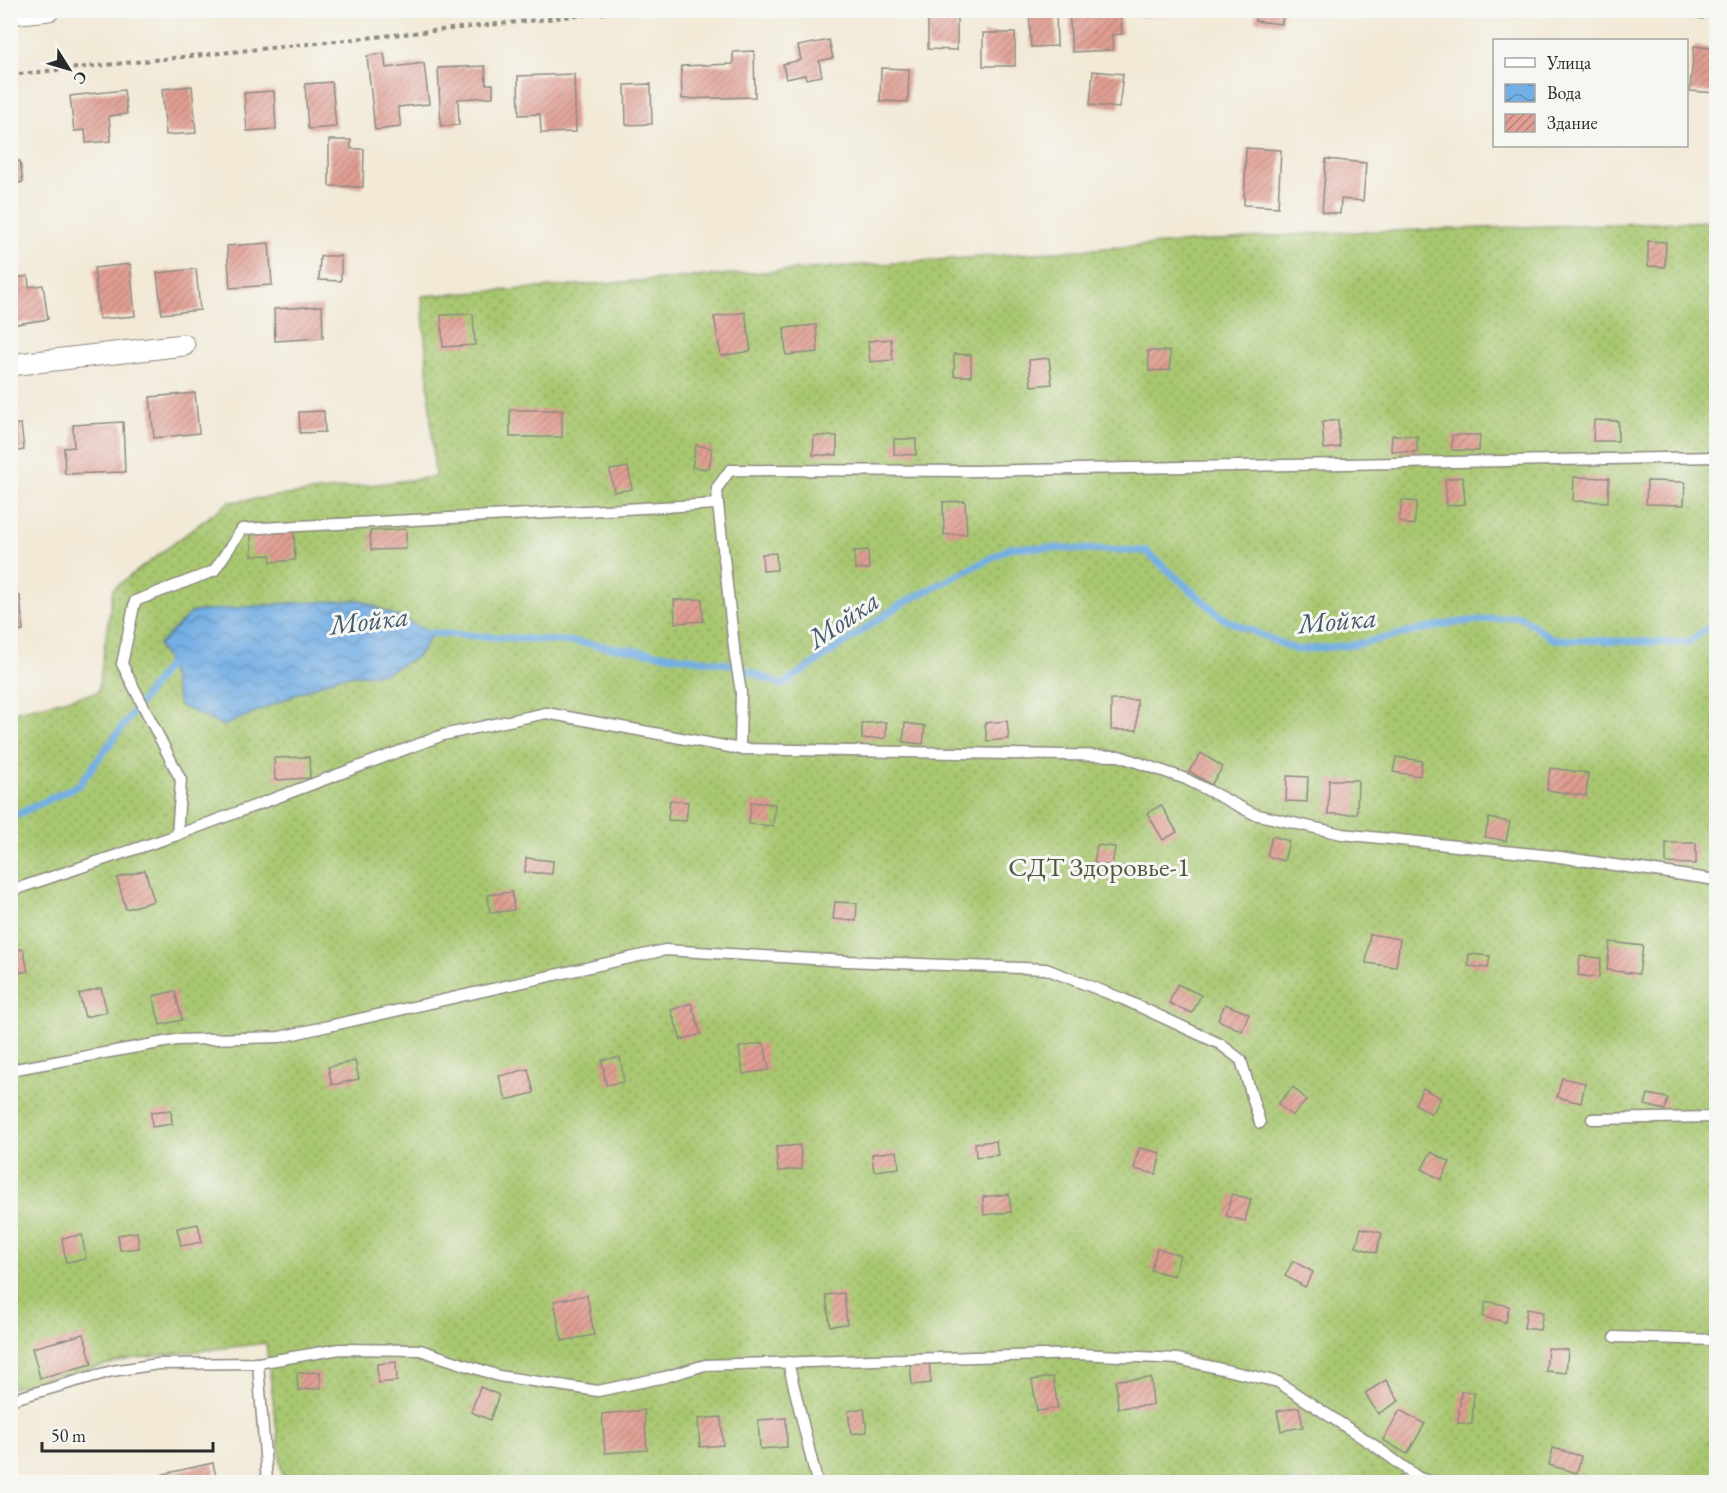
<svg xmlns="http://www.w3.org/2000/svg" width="1727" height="1493" font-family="'EB Garamond',serif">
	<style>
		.garden { fill: url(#garden-dots); stroke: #6a794d; stroke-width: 1.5 }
		.water { fill: url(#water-waves); stroke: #4f6c88; stroke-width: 1.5 }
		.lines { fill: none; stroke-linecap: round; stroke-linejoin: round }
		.stream { stroke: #73aee4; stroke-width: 7 }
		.building { fill: url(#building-hatch) }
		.service-casing { stroke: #8e8a80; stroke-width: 13 }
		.minor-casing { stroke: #8e8a80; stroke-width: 23 }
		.path { stroke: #8e8a80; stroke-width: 4; stroke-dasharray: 4.5 4.5; stroke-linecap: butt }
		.service { stroke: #fff; stroke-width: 10 }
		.minor { stroke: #fff; stroke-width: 21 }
		.labels { text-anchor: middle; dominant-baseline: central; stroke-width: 6; stroke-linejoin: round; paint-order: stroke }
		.park-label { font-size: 27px; fill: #505a3f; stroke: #f6f6f2 }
		.water-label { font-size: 28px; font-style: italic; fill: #44596c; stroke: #f6f6f2 }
	</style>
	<defs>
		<pattern id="garden-dots" width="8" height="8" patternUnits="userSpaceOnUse" patternTransform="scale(1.5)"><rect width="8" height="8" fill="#a8c76f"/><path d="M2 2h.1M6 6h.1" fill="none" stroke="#89a25b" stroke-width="1.8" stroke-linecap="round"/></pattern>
		<pattern id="water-waves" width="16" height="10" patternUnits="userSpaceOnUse" patternTransform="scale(1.5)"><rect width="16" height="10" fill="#73aee4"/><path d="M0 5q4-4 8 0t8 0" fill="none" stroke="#5f8eb9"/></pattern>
		<pattern id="building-hatch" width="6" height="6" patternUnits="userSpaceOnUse" patternTransform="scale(1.5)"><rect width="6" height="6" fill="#e19e93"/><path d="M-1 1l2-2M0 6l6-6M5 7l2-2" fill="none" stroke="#b78178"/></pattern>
	</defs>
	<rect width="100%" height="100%" fill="#f6f6f2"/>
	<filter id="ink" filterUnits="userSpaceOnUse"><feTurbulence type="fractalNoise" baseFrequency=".0167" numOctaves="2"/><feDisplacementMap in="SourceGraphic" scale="12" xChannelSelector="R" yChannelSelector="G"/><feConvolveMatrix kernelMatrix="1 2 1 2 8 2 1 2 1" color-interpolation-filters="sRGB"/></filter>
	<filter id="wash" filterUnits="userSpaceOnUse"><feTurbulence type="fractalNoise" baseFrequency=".008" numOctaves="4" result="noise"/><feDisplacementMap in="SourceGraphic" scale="24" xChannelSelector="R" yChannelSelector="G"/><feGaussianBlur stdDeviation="1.35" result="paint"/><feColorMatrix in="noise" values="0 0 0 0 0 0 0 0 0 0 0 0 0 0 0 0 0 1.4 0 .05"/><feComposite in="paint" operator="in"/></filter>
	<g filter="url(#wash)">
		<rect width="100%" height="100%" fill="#f2e9d6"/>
		<!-- garden -->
		<path class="garden" d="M1716,221V1482H283L266,1343L130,1359L11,1388L10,713L98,692L113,589L229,502L435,477L422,296L1322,233Z"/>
		<!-- water -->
		<path class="water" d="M361,600L433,633L417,657L385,673L337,677L223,726L179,705L169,664L158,645L192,612L290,603Z"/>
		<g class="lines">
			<!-- stream -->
			<g class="stream">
				<path d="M424,634L433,633L575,642L730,664L782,685L900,605L1012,547L1146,551L1224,619L1297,650L1353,645L1452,623L1520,616L1553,639L1687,643L1716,622"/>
				<path d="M10,818L79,785L169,664L177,663"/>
			</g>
		</g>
		<g id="blocks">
			<!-- building -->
			<g class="building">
				<path d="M1029,10H1056L1057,46L1031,47Z"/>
				<path d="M1069,10H1120L1122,34L1112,35L1113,50L1072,52Z"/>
				<path d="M1141,10H1172L1173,15L1142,17Z"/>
				<path d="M1256,10H1283L1282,24L1255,21Z"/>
				<path d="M1670,10H1704L1703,19L1670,14Z"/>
				<path d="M928,13H957V50L928,49Z"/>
				<rect x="983" y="33" width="32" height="33"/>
				<path d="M829,40L833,58L819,61L822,76L806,79L805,75L786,79L783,64L801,60L798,46Z"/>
				<path d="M1694,46L1716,49V93L1690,91Z"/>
				<path d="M754,51L755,97L682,99L681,66L733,64V52Z"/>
				<path d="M384,53L386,68L424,63L429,104L398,107L401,127L375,130L367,56Z"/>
				<path d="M485,66L486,84H493V97L458,99L459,125L441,126L438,68Z"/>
				<path d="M881,68L909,69L908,102L880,101Z"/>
				<path d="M1093,71L1123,74L1119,108L1090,105Z"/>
				<path d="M574,74L576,132L541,133L540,114L519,115L518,76Z"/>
				<path d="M332,82L336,127L308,129L305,84Z"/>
				<path d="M651,84L652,124L626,125L625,85Z"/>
				<path d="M192,86L196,133L166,135L162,89Z"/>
				<path d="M124,90L127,114L109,116L111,141L86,143L85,130L74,131L70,96Z"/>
				<path d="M274,91L276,129L247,131L244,93Z"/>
				<path d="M329,140H351V149H364L363,187L329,186Z"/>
				<path d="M1246,148L1281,150L1278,207L1244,205Z"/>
				<path d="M1326,159L1366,163L1363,201L1341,199L1340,214L1322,212Z"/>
				<path d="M20,161L23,182L10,184V162Z"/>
				<path d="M1648,241L1666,242L1665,267L1648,266Z"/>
				<path d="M269,243L272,285L230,288L227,246Z"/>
				<path d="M320,256H341V281L319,280Z"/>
				<path d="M130,264L135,316L99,319L94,268Z"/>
				<path d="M196,269L200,310L162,314L157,273Z"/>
				<path d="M28,276L29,287L43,285L48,319L10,325V279Z"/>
				<path d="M322,306L323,338L275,341L274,309Z"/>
				<path d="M745,312L751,351L721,356L714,317Z"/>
				<path d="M473,314L475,345L443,347L441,315Z"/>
				<path d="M816,325L818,352L786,355L784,328Z"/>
				<path d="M891,339L893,360L870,362L868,341Z"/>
				<path d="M1148,351H1170V370L1149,371Z"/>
				<path d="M954,354L971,355V376H954Z"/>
				<path d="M1049,358L1052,384L1031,386L1029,360Z"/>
				<path d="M195,393L199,433L154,438L150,397Z"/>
				<rect x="510" y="410" width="52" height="27"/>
				<path d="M324,411L325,432L300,433L299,412Z"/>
				<path d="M1338,420L1340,447L1324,449L1322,422Z"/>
				<path d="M1594,420L1618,421V441H1593Z"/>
				<path d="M123,422L125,472L65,474L64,448L74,447L73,425Z"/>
				<path d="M21,424L24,450L10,452V425Z"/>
				<path d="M1392,435L1417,436V452L1391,451Z"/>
				<path d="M1452,435H1480L1479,451L1452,450Z"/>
				<path d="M814,436H837V455H813Z"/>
				<path d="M894,439H916V455L894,454Z"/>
				<path d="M696,445L712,448L709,469L692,467Z"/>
				<path d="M628,467L632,489L614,492L610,470Z"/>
				<path d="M1463,477L1465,504L1447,506L1445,479Z"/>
				<path d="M1574,477L1609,478L1608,502L1573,501Z"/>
				<path d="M1647,481L1685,482L1684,505L1646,504Z"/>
				<path d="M1402,500L1417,502L1414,525L1399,522Z"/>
				<path d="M965,501L967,534L944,535L943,502Z"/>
				<path d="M406,529V549L371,550L370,531Z"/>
				<path d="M294,531L295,560L271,562L270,555L252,556L251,533Z"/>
				<path d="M868,550L869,569H855L854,551Z"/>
				<path d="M776,553L777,570L763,571L762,554Z"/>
				<path d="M20,596L23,631L10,632V597Z"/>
				<path d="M702,599L703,621L675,623L674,600Z"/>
				<rect x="1111" y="700" width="26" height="30"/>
				<path d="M1007,721L1009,739L987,741L985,723Z"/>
				<path d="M886,722V738L862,739V723Z"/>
				<path d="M905,723L925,726L923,744L903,742Z"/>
				<path d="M1201,753L1223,767L1211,785L1189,771Z"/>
				<path d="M309,757L310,778L275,780L274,758Z"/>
				<path d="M1396,757L1422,761L1420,776L1393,772Z"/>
				<path d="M1550,768L1588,773L1586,796L1547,790Z"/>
				<path d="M1287,776L1308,777L1307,802L1286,801Z"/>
				<path d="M1329,780H1358L1357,814H1328Z"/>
				<path d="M670,800L688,802L686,821L668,820Z"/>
				<path d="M751,802L775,804L773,826L749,824Z"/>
				<path d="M1161,805L1177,832L1163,840L1147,813Z"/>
				<path d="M1489,818L1510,822L1506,841L1485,837Z"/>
				<path d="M1272,836L1289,841L1284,861L1267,856Z"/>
				<path d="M1666,843H1696V864L1666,863Z"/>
				<path d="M1097,845L1115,847L1112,866L1094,863Z"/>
				<path d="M526,858L553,861L552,874L525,872Z"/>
				<path d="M145,870L154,901L126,909L117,878Z"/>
				<path d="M512,892L514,910L490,913L488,895Z"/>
				<path d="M835,902L857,903L856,921L833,919Z"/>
				<path d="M1370,934L1400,939L1396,967L1366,963Z"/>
				<path d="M1610,942L1643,946L1639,974L1607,970Z"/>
				<path d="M23,949L28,971L10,975V951Z"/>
				<path d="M1469,954L1490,956L1488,968L1468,966Z"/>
				<path d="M1580,956L1601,958L1599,978L1578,975Z"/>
				<path d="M1177,984L1201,995L1192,1013L1169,1003Z"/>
				<path d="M101,988L107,1012L85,1017L79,994Z"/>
				<path d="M175,991L182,1020L160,1025L153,996Z"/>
				<path d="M691,1003L701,1034L681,1040L671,1010Z"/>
				<path d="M1225,1004L1249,1014L1242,1031L1218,1020Z"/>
				<path d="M764,1043L769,1070L743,1074L739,1047Z"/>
				<path d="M620,1057L624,1082L606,1085L602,1060Z"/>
				<path d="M355,1061L359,1079L332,1085L328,1067Z"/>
				<path d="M528,1069L534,1093L506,1100L499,1076Z"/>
				<path d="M1562,1078L1585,1083L1581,1103L1557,1097Z"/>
				<path d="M1293,1087L1307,1100L1292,1116L1278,1104Z"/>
				<path d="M1423,1088L1441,1098L1432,1114L1415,1104Z"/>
				<path d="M1648,1094L1668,1098L1665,1110L1645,1105Z"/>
				<path d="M171,1110L172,1124L152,1127L151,1112Z"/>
				<path d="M996,1141L998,1155L976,1157L975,1143Z"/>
				<path d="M800,1145L802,1169L778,1171L776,1147Z"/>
				<path d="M1139,1148L1161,1153L1156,1174L1134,1169Z"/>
				<path d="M897,1151L899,1168L874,1171L872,1154Z"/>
				<path d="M1431,1152L1450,1162L1441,1180L1422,1169Z"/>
				<path d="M1009,1194L1011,1212L984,1215L983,1197Z"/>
				<path d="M1232,1194L1251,1199L1245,1221L1226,1216Z"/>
				<path d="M198,1224L202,1242L181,1246L177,1228Z"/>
				<path d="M1361,1228L1382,1233L1376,1253L1356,1247Z"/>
				<path d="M137,1232L139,1248L120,1250L118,1235Z"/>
				<path d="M82,1235L86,1259L66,1262L62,1238Z"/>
				<path d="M1157,1248L1180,1255L1174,1276L1151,1270Z"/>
				<path d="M1293,1261L1313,1272L1305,1287L1285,1276Z"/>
				<path d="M844,1293L847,1324L830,1326L826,1295Z"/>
				<path d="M587,1295L594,1335L562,1341L554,1301Z"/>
				<path d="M1486,1301L1509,1306L1506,1322L1483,1317Z"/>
				<path d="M1527,1309L1543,1312L1540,1330L1524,1328Z"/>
				<path d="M84,1334L92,1364L40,1378L32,1348Z"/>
				<path d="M1548,1348L1568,1350L1566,1373L1546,1371Z"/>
				<path d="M929,1361L931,1383L912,1385L910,1363Z"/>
				<path d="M396,1362L397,1381L378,1383L377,1364Z"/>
				<path d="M320,1372L321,1388L298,1390L297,1373Z"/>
				<path d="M1053,1377L1058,1408L1037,1411L1032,1380Z"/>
				<path d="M1151,1378L1153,1405L1118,1408L1116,1380Z"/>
				<path d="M1386,1380L1399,1401L1378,1414L1365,1393Z"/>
				<path d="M480,1387L499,1395L490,1420L471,1412Z"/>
				<path d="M1461,1391L1474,1392L1472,1424L1458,1423Z"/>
				<path d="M1299,1407L1303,1427L1281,1431L1277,1411Z"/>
				<path d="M864,1408L867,1432L851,1434L848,1411Z"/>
				<path d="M644,1410L647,1450L605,1453L602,1414Z"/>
				<path d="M1400,1410L1425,1424L1407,1454L1383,1440Z"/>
				<path d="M721,1417L723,1445L700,1447L698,1419Z"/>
				<path d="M786,1418L787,1447L760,1449L758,1420Z"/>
				<path d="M1553,1448L1581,1456L1577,1473L1549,1465Z"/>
				<path d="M213,1463L217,1482H165L163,1474Z"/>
				<path d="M1104,1478V1482H1084V1481Z"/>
			</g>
		</g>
	</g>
	<g filter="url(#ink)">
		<use href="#blocks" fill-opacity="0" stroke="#8e8a80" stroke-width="1.5"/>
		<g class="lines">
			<!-- service casing -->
			<g class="service-casing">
				<g id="service">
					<path d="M718,504L717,488L730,470L974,471L1716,457"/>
					<path d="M177,835L181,780L122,664L135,601L214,571L242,529L718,504L735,656L741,692L740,749"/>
					<path d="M10,891L177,835L443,735L546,713L740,749L1119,756L1186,779L1254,814L1342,834L1553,856L1716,880"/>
					<path d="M10,1070L176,1040L280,1037L665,950L846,961L1046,969L1123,999L1220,1044L1241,1060L1260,1123"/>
					<path d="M1592,1119L1716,1117"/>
					<path d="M1615,1337L1716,1340"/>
					<path d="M788,1362L817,1482"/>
					<path d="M258,1363L267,1482"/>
					<path d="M10,1400L112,1371L158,1364L258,1363L340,1349L420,1350L499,1376L598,1391L665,1377L705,1365L1080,1354L1178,1359L1278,1382L1375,1446L1419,1478L1434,1482"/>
					<path d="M1402,1482L1419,1478"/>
				</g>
			</g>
			<!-- minor casing -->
			<g class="minor-casing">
				<g id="minor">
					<path d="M10,14L49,10"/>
					<path d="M10,365L184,345"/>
				</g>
			</g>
			<!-- path -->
			<path class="path" d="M10,75L633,10"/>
			<!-- service -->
			<use href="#service" class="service"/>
			<!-- minor -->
			<use href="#minor" class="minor"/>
		</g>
	</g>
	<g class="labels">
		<!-- park labels -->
		<g class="park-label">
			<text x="1099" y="866">СДТ Здоровье-1</text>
		</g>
		<!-- water labels -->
		<g class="water-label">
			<text transform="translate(843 619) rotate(-34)">Мойка</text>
			<text transform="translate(369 620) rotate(-7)">Мойка</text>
			<text transform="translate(1337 620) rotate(-5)">Мойка</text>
		</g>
	</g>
	<!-- margin -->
	<rect width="1727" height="1493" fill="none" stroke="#f6f6f2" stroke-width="36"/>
	<!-- legend -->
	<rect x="1493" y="39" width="195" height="108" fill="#f6f6f2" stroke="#a5a5a2" stroke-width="1.5"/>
	<rect x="1505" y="58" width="30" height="9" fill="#ffffff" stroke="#a5a5a2" stroke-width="1.5"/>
	<text x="1547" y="69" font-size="18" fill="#2b2b2b">Улица</text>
	<rect x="1505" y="84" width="30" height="18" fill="url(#water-waves)" stroke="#a5a5a2" stroke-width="1.5"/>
	<text x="1547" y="99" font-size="18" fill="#2b2b2b">Вода</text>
	<rect x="1505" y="114" width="30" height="18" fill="url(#building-hatch)" stroke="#a5a5a2" stroke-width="1.5"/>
	<text x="1547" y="129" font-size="18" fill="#2b2b2b">Здание</text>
	<!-- north arrow -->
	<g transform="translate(69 69) rotate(127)" stroke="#f6f6f2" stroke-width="4.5" paint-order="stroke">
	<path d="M0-4.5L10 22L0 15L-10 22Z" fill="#2b2b2b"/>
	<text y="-9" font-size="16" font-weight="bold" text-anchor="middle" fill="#2b2b2b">С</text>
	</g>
	<!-- scale -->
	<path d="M42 1442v9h171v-9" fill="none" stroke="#2b2b2b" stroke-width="3"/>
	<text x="51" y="1442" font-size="18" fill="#2b2b2b" stroke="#f6f6f2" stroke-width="4.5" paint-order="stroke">50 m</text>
</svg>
